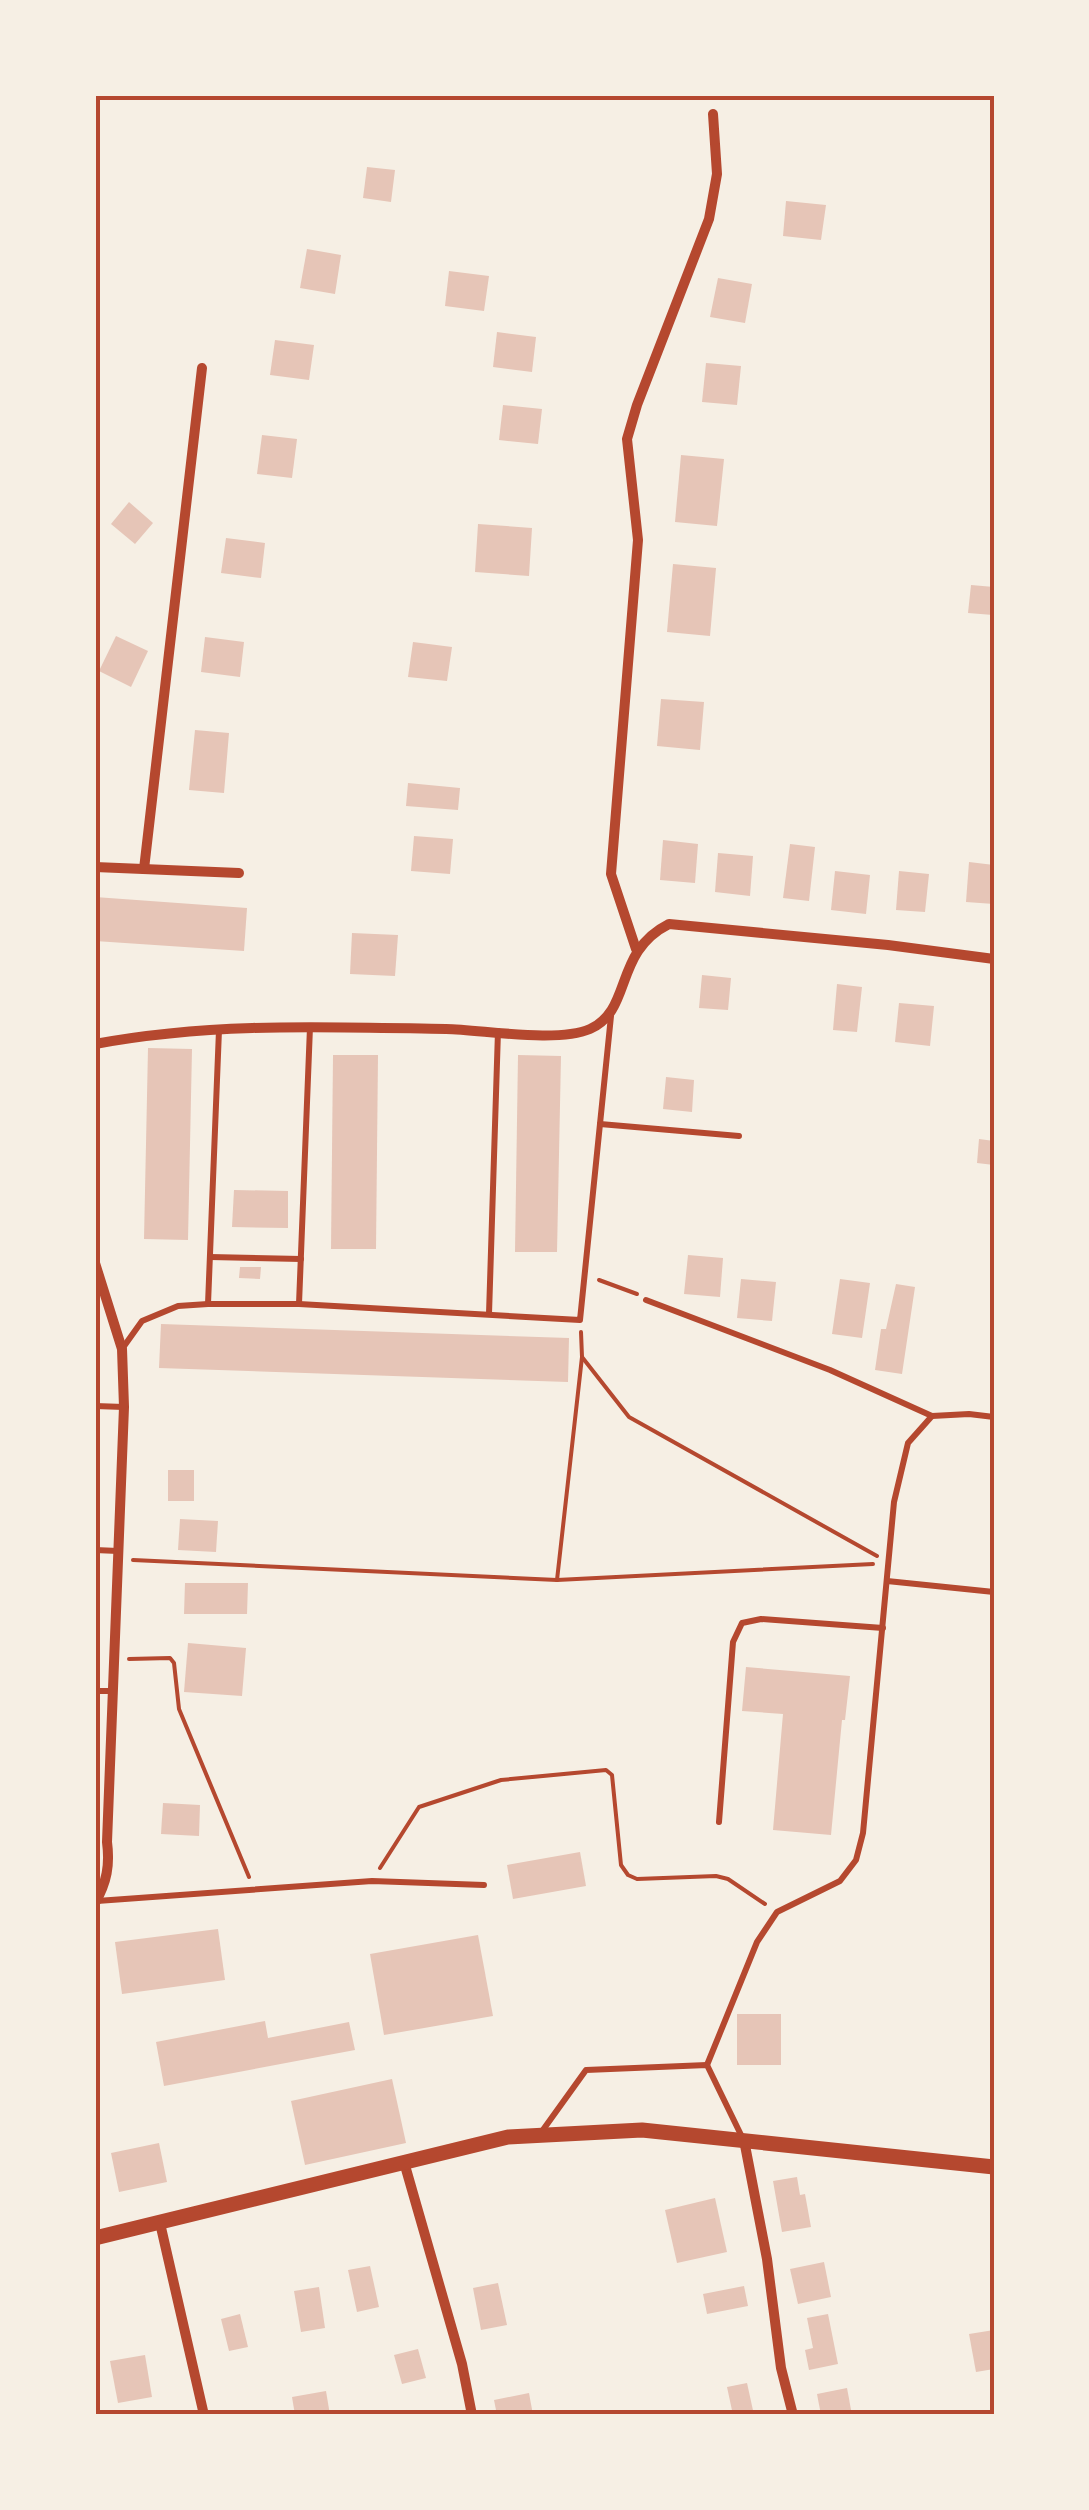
<svg xmlns="http://www.w3.org/2000/svg" width="1089" height="2510" font-family="Raleway,sans-serif">
	<style>
		.building { fill: #e6c5b7 }
		.lines { fill: none; stroke-linecap: round; stroke-linejoin: round }
		.path { stroke: #b5482f; stroke-width: 4 }
		.service { stroke: #b5482f; stroke-width: 6 }
		.minor { stroke: #b5482f; stroke-width: 10 }
		.tertiary { stroke: #b5482f; stroke-width: 15 }
		.neatline { fill: none; stroke: #b5482f; stroke-width: 4 }
	</style>
	<rect width="100%" height="100%" fill="#f6efe4"/>
	<!-- building -->
	<g class="building">
		<path d="M367,167L395,170L391,202L363,198Z"/>
		<path d="M786,201L826,205L821,240L783,236Z"/>
		<path d="M307,249L341,255L335,294L300,288Z"/>
		<path d="M449,271L489,276L484,311L445,306Z"/>
		<path d="M718,278L752,284L745,323L710,317Z"/>
		<path d="M497,332L536,337L532,372L493,367Z"/>
		<path d="M275,340L314,345L309,380L270,375Z"/>
		<path d="M706,363L741,366L737,405L702,402Z"/>
		<path d="M503,405L542,409L538,444L499,440Z"/>
		<path d="M262,435L297,439L292,478L257,474Z"/>
		<path d="M681,455L724,459L717,526L675,522Z"/>
		<path d="M129,502L153,523L135,544L111,524Z"/>
		<path d="M478,524L532,528L529,576L475,572Z"/>
		<path d="M226,538L265,543L261,578L221,573Z"/>
		<path d="M673,564L716,568L710,636L667,632Z"/>
		<path d="M971,585L994,587L993,615L968,613Z"/>
		<path d="M116,636L148,651L131,687L99,671Z"/>
		<path d="M205,637L244,642L240,677L201,672Z"/>
		<path d="M413,642L452,647L447,681L408,677Z"/>
		<path d="M661,699L704,702L700,750L657,746Z"/>
		<path d="M195,730L229,733L224,793L189,790Z"/>
		<path d="M408,783L460,788L458,810L406,806Z"/>
		<path d="M414,836L453,839L450,874L411,871Z"/>
		<path d="M663,840L698,844L695,883L660,880Z"/>
		<path d="M790,844L815,847L809,901L783,898Z"/>
		<path d="M718,853L753,856L750,896L715,892Z"/>
		<path d="M969,862L994,865V904L966,902Z"/>
		<path d="M835,871L870,875L866,914L831,910Z"/>
		<path d="M899,871L929,874L925,912L896,910Z"/>
		<path d="M95,897L247,908L244,951L95,941Z"/>
		<path d="M352,933L398,935L395,976L350,974Z"/>
		<path d="M702,975L731,978L728,1010L699,1008Z"/>
		<path d="M837,984L862,987L857,1032L833,1030Z"/>
		<path d="M899,1003L934,1006L930,1046L895,1042Z"/>
		<path d="M148,1048L192,1049L188,1240L144,1239Z"/>
		<path d="M333,1055H378L376,1249H331Z"/>
		<path d="M518,1055L561,1056L557,1252H515Z"/>
		<path d="M666,1077L694,1080L692,1112L663,1109Z"/>
		<path d="M979,1139L994,1141V1165L977,1163Z"/>
		<path d="M234,1190L288,1191V1228L232,1227Z"/>
		<path d="M688,1255L723,1258L720,1297L684,1294Z"/>
		<path d="M240,1267H261L260,1279L239,1278Z"/>
		<path d="M741,1279L776,1282L772,1321L737,1318Z"/>
		<path d="M840,1279L870,1283L862,1338L832,1334Z"/>
		<path d="M896,1284L915,1287L902,1374L875,1370L881,1329H886Z"/>
		<path d="M161,1324L569,1338L568,1382L159,1368Z"/>
		<rect x="168" y="1470" width="26" height="31"/>
		<path d="M180,1519L218,1521L216,1552L178,1550Z"/>
		<path d="M185,1583H248L247,1614H184Z"/>
		<path d="M188,1643L246,1648L242,1696L184,1692Z"/>
		<path d="M746,1667L850,1676L845,1720H842L831,1835L773,1830L783,1714L742,1711Z"/>
		<path d="M163,1803L200,1805L199,1836L161,1834Z"/>
		<path d="M580,1852L586,1886L513,1899L507,1865Z"/>
		<path d="M218,1929L225,1980L122,1994L115,1942Z"/>
		<path d="M478,1935L493,2016L384,2035L370,1954Z"/>
		<rect x="737" y="2014" width="44" height="51"/>
		<path d="M265,2021L268,2038L349,2022L355,2050L164,2086L156,2042Z"/>
		<path d="M392,2079L406,2143L305,2165L291,2101Z"/>
		<path d="M159,2143L167,2182L119,2192L111,2153Z"/>
		<path d="M797,2177L800,2195L805,2194L811,2227L782,2232L773,2181Z"/>
		<path d="M715,2198L727,2252L677,2263L665,2210Z"/>
		<path d="M824,2262L831,2297L798,2304L790,2269Z"/>
		<path d="M370,2266L379,2307L357,2312L348,2270Z"/>
		<path d="M498,2283L507,2325L481,2330L473,2288Z"/>
		<path d="M744,2286L748,2306L707,2314L703,2294Z"/>
		<path d="M319,2287L325,2328L301,2332L294,2291Z"/>
		<path d="M240,2314L248,2347L229,2351L221,2319Z"/>
		<path d="M828,2314L838,2364L809,2370L805,2350L813,2348L807,2318Z"/>
		<path d="M994,2330V2369L976,2372L969,2334Z"/>
		<path d="M418,2349L426,2378L402,2384L394,2355Z"/>
		<path d="M145,2355L152,2397L118,2403L110,2361Z"/>
		<path d="M747,2383L754,2415H733L727,2387Z"/>
		<path d="M847,2388L852,2415H821L817,2394Z"/>
		<path d="M326,2391L330,2415H295L292,2397Z"/>
		<path d="M529,2393L533,2415H497L494,2400Z"/>
	</g>
	<g class="lines">
		<!-- path -->
		<g class="path">
			<path d="M599,1280L637,1294"/>
			<path d="M581,1332L582,1357L629,1417L877,1556"/>
			<path d="M133,1560L557,1580L873,1564"/>
			<path d="M557,1580L582,1357"/>
			<path d="M129,1659L170,1658L174,1663L179,1709L249,1877"/>
			<path d="M380,1868L419,1807L501,1780L606,1770L612,1775L621,1865L628,1875L637,1879L716,1876L728,1879L765,1904"/>
		</g>
		<!-- service -->
		<g class="service">
			<path d="M600,1124L739,1136"/>
			<path d="M210,1257L301,1259"/>
			<path d="M646,1300L830,1370L932,1416"/>
			<path d="M208,1304L219,1030"/>
			<path d="M299,1304L310,1027"/>
			<path d="M489,1314L498,1031"/>
			<path d="M122,1349L142,1321L178,1306L208,1304H299L580,1320L611,1016"/>
			<path d="M95,1406L124,1407"/>
			<path d="M95,1550L118,1551"/>
			<path d="M887,1581L994,1592"/>
			<path d="M95,1691H114"/>
			<path d="M719,1822L733,1642L742,1623L761,1619L883,1628"/>
			<path d="M97,1901L372,1881L484,1885"/>
			<path d="M707,2065L757,1942L777,1912L840,1881L856,1860L863,1833L894,1502L908,1443L932,1416L969,1414L994,1417"/>
			<path d="M540,2134L586,2070L707,2065L743,2139"/>
		</g>
		<!-- minor -->
		<g class="minor">
			<path d="M95,867L239,873"/>
			<path d="M144,869L202,368"/>
			<path d="M636,949L611,874L638,540L627,439L637,405L709,219L717,174L713,114"/>
			<path d="M95,1044C212,1022 328,1027 446,1029C485,1030 557,1043 590,1029C633,1010 613,952 669,924L888,945L994,959"/>
			<path d="M95,1263L122,1349L124,1407L107,1842C110,1865 107,1882 95,1903"/>
			<path d="M744,2140L767,2259L781,2368L793,2415"/>
			<path d="M404,2162L462,2364L472,2415"/>
			<path d="M160,2223L204,2415"/>
		</g>
		<!-- tertiary -->
		<path class="tertiary" d="M95,2238L508,2137L642,2130L994,2167"/>
	</g>
	<!-- border -->
	<rect width="1089" height="2510" fill="none" stroke="#f6efe4" stroke-width="195"/>
	<rect x="98" y="98" width="894" height="2314" class="neatline"/>
</svg>
